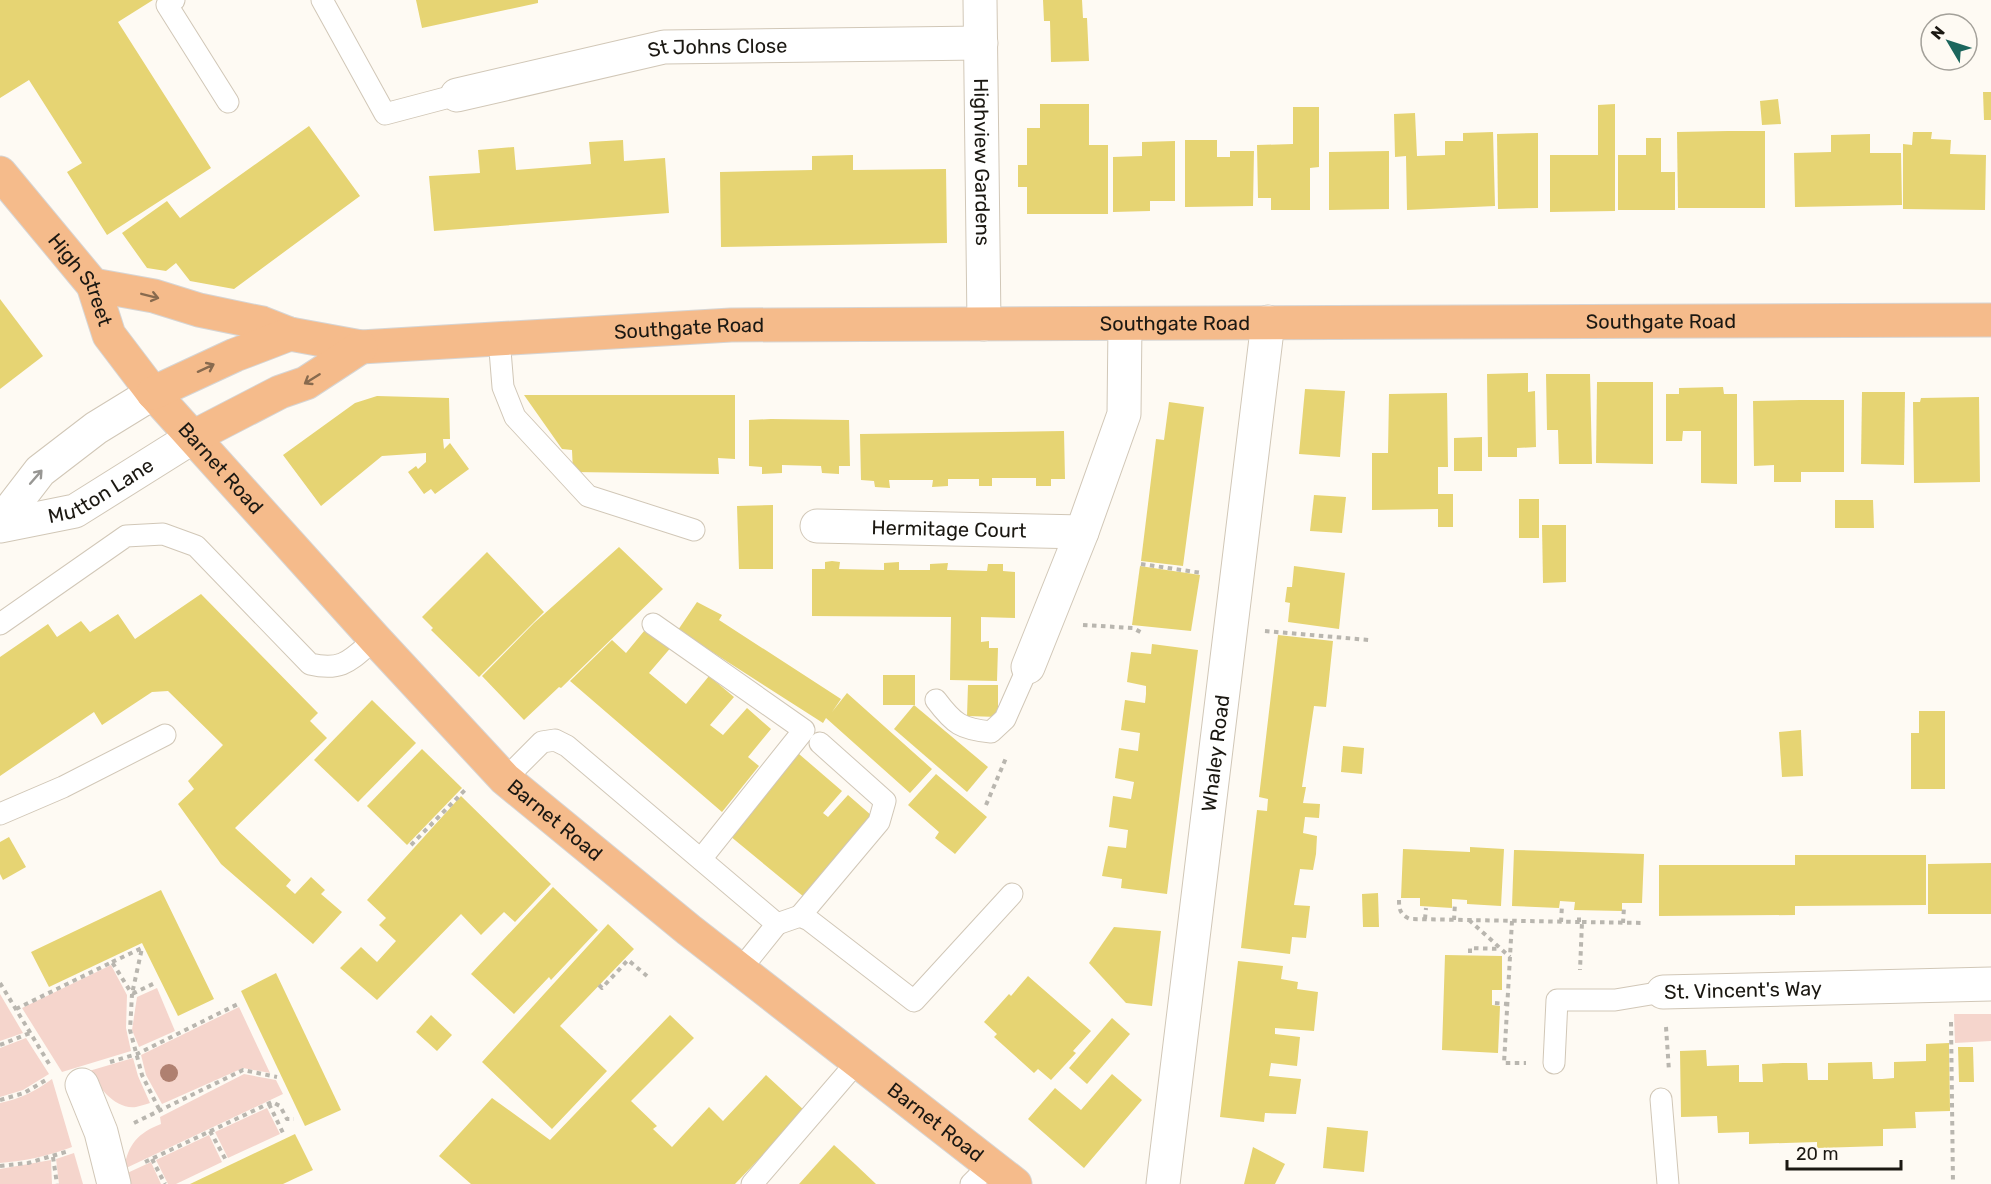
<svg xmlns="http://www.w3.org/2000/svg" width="1991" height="1184" font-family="Rubik,sans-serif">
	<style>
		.green { fill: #f5d5cc }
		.building { fill: #e6d473 }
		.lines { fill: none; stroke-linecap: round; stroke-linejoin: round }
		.lane-casing { stroke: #d1c7b7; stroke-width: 23 }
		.street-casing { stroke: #d1c7b7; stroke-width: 35 }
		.secondary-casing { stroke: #d1c7b7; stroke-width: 35 }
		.primary-casing { stroke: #d6d5d4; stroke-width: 35 }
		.path { stroke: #b9b6af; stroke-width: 4; stroke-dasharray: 4.5 4.5; stroke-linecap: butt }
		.lane { stroke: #fff; stroke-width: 21 }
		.street { stroke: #fff; stroke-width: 33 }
		.secondary { stroke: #fff; stroke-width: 33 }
		.primary { stroke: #f5bb8b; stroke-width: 33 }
		.tree { fill: #af8070 }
		.oneway { stroke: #886a4e }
		.oneway2 { stroke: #989794 }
		.labels { text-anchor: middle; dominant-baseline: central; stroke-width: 4.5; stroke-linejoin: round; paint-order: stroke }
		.street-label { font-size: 20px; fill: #1b1812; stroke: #fefaf3 }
	</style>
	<rect width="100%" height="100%" fill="#fefaf3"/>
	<!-- green -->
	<g class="green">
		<path d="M111,965L127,995L126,1028L131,1051L62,1072L22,1008Z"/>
		<path d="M157,988L175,1031L139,1047L132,1030L137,997Z"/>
		<path d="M0,994L23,1033L0,1041Z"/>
		<path d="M239,1007L270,1073L243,1068L162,1104L146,1075L141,1055Z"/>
		<path d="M1954,1014H1991V1041L1955,1043Z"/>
		<path d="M26,1038L49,1074L23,1090L0,1097V1048Z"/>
		<path d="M133,1058L138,1076L150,1103C146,1104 141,1106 136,1107C115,1110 98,1086 89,1071Z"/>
		<path d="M244,1074L276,1080L283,1094L124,1169C128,1144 138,1133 161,1124L160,1117Z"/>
		<path d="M52,1079L72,1147C48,1156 25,1161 0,1163V1103C20,1099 36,1091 52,1079Z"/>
		<path d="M267,1108L280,1134L228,1158L215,1132Z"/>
		<path d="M209,1135L222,1162L176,1184H168L156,1160Z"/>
		<path d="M74,1153L83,1184H59L56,1159Z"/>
		<path d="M51,1160L52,1184H0V1169Z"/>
		<path d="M151,1162L161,1184H124L123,1175Z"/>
	</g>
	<!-- building -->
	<g class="building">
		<path d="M0,0H153L118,22L211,168L107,235L67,172L82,163L29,80L0,98Z"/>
		<path d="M416,0H538V3L422,28Z"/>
		<path d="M1043,0H1082L1083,18H1087L1089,61L1051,62L1050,21H1044Z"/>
		<path d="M1983,92H1991V120H1984Z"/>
		<path d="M1778,99L1781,124L1762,125L1760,101Z"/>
		<path d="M1040,104H1089V145H1108V214H1027V187H1018V165H1027V128H1040Z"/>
		<path d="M1615,104V211L1550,212V155H1598V105Z"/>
		<path d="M1293,107H1319V167L1310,168V210H1271V198H1258L1257,145L1293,144Z"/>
		<path d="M1415,113L1417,156L1445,155V141H1463V133L1493,132L1495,206L1407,210L1406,156L1395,157L1394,114Z"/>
		<path d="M309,126L360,196L234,289L190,281L176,263L166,271L147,268L122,233L167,201L180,218Z"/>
		<path d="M1728,131H1765V208H1678L1677,132Z"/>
		<path d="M1913,132H1932L1931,139L1951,140L1950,154L1986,155L1985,210L1903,209V144L1912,145Z"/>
		<path d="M1538,133V208L1498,209L1497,134Z"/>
		<path d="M1870,134V153H1901L1902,205L1795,207L1794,153L1831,152V135Z"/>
		<path d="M1646,138H1661V172H1675V210H1618V155H1646Z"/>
		<path d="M623,140L624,161L665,158L669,213L434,231L429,176L480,173L478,150L514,147L516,170L591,164L589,142Z"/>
		<path d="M1185,140H1217V157H1230V151H1254L1253,206L1185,207Z"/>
		<path d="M1175,141V201H1150V211L1113,212V157L1142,156V142Z"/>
		<path d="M1389,151V209L1329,210V152Z"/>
		<path d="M853,155V170L946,169L947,243L721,247L720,172L812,170V156Z"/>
		<path d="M0,299L43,356L0,389Z"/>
		<path d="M1528,373V392L1535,391L1536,447L1517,448V457H1488L1487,374Z"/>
		<path d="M1546,374H1590L1592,464H1559L1558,430H1547Z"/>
		<path d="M1597,382H1653V464L1596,463Z"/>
		<path d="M1723,387L1724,394H1737V484L1701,483V431H1683L1682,441H1666V394H1679V388Z"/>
		<path d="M1305,389L1345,391L1340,457L1299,454Z"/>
		<path d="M1862,392H1905L1904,465L1861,464Z"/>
		<path d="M1447,393L1448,467H1438V494H1453V527H1438V509L1372,510V453H1388L1389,394Z"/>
		<path d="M524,395H735V459L718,458L719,474L573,472L572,450L562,449Z"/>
		<path d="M377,396L449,398L450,439H443L444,449L450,443L469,469L435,494L431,489L424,494L408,472L416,466L418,469L426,462V453L382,456L321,506L283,455L355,403Z"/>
		<path d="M1979,397L1980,482L1914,483L1913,402H1920L1921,398Z"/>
		<path d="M1800,400H1844V472H1801V482H1774V465L1754,466L1753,401Z"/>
		<path d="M1169,402L1204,407L1183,566L1141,561L1156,439L1164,440Z"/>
		<path d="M771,419L849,420L850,466H839V474L822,473L821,466L782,465V473L762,474V467L749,466V420Z"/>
		<path d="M1064,431L1065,479H1051V486H1036V478H992V486H979V479H948V486L932,487L933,480H889L890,488L875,487L874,481L861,480L860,434Z"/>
		<path d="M1482,437V471H1454V438Z"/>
		<path d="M1314,495L1346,497L1342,533L1310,531Z"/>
		<rect x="1519" y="499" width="20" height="39"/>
		<path d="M1835,500H1873L1874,528H1835Z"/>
		<path d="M773,505V569H739L737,506Z"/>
		<path d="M1542,525H1566V582L1543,583Z"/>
		<path d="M619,547L663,589L561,688L559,687L524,720L482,676L534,623Z"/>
		<path d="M487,552L544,612L479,677L431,630L433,628L422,617Z"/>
		<path d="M832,561L840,562L839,569L884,570V563L899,562V570H930V564L948,563L947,570L987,571L988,564H1003V571L1015,572V618L981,617V642L989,641V648H998L997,681L950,680L951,617L812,616V569H825V562Z"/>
		<path d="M1140,566L1200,575L1191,631L1132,625Z"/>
		<path d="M1294,566L1345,573L1339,629L1288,622L1290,603L1285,602L1287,587H1292Z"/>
		<path d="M201,594L318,713L310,721L327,738L235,828L291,880L286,886L295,894L311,877L325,890L321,894L342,912L313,944L221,864L178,804L194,789L188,781L223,745L168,691L152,692L102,725L94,712L0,776V657L48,624L57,637L81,621L90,632L118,614L135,639Z"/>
		<path d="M697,602L722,615L719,620L841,699L832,712L847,693L932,769L910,793L826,718L823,723L678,630Z"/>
		<path d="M649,625L673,645L649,673L686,704L709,676L734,697L710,725L723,735L747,708L771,729L748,757L759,766L722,812L570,681L612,640L626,653Z"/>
		<path d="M1278,635L1333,641L1326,707L1314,706L1302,787H1306L1303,803L1320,804L1319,818L1305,817L1303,833L1317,836L1316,854L1313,870L1300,869L1294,905L1310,906L1306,938L1292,937L1290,954L1241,948L1257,810L1267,811L1268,799L1259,797Z"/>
		<path d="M1152,644L1198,650L1167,894L1121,888L1122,879L1102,876L1108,846L1126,848L1128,830L1109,827L1113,796L1131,799L1134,782L1115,778L1119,748L1138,751L1140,733L1121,730L1125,700L1145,703L1146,694V686L1127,682L1131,652L1151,654Z"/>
		<rect x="883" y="675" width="32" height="30"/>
		<path d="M968,685H998V717L967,716Z"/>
		<path d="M372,700L416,743L358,802L314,760Z"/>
		<path d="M914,705L988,767L967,792L894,729Z"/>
		<path d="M1919,711H1945V789H1911V733H1919Z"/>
		<path d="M1801,730L1803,776L1782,777L1779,732Z"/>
		<path d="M1343,746L1364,748L1362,774L1341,772Z"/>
		<path d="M422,749L462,788L407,845L367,806Z"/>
		<path d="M799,754L842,791L823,813L828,817L848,795L871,815L804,897L730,836Z"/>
		<path d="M936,774L987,817L955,854L935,838L939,832L908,805Z"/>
		<path d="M461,796L551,884L515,922L504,912L481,935L461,914L377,1000L340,968L361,947L377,962L396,941L379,925L386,918L367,900Z"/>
		<path d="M9,837L26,867L3,880L0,874V842Z"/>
		<path d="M1470,847L1504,849L1501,906L1467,904V900L1452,899V908L1420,906V898H1401L1403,849L1470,852Z"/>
		<path d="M1514,850L1644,854L1642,903H1622V911L1574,910L1575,902L1560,901L1559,908L1512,906Z"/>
		<path d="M1795,855H1926V905L1795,906V915L1659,916V865H1795Z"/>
		<path d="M1991,863V914H1928V864Z"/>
		<path d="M553,887L598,930L551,980L549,977L514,1014L471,974Z"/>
		<path d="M161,890L214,999L178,1016L142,943L49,987L31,952Z"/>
		<path d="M1378,893L1379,927H1363L1362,894Z"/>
		<path d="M608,924L634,949L560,1026L607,1071L552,1129L482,1062Z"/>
		<path d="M1114,927L1161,931L1152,1006L1126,1003L1089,963Z"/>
		<path d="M1445,955L1502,956V990H1492V1005L1500,1006L1498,1053L1442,1050Z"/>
		<path d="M1238,961L1283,966L1281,979L1298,982L1297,989L1318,992L1314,1031L1275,1028V1034L1300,1037L1297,1066L1271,1063L1269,1076L1301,1079L1296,1114L1265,1113L1264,1122L1220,1117Z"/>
		<path d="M276,973L341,1110L305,1126L241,991Z"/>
		<path d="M1028,976L1091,1031L1073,1051L1076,1053L1051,1080L1038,1069L1034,1073L994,1037L997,1034L984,1022L1009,994L1011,996Z"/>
		<path d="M431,1015L452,1035L437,1051L416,1032Z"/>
		<path d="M670,1015L694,1038L631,1101L657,1126L653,1129L672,1147L709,1107L723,1121L766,1075L805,1111L735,1184H471L439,1156L492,1098L550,1140Z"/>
		<path d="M1112,1018L1130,1034L1087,1084L1069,1068Z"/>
		<path d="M1949,1043L1950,1111L1915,1112L1916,1128L1883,1129V1146L1817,1148V1142L1749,1144V1132L1718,1133L1717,1116L1681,1117L1680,1051L1706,1050L1707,1066L1739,1065V1082H1763L1762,1064L1783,1063H1807L1808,1080H1828V1063L1872,1062L1873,1079H1882L1894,1078V1062L1926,1061V1044Z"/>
		<path d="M1958,1047H1973L1974,1082H1959Z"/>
		<path d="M1112,1074L1142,1100L1084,1168L1028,1119L1055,1088L1081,1110Z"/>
		<path d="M1327,1127L1368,1131L1364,1172L1323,1168Z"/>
		<path d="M295,1134L313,1170L283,1184H190Z"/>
		<path d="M834,1145L856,1165L876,1184H799Z"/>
		<path d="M1253,1147L1285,1164L1275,1184H1244Z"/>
	</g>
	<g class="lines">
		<!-- lane casing -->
		<g class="lane-casing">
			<g id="lane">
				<path d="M174,0L167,5L228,102"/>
				<path d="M322,0L385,114L457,95"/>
				<path d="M499,338L503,387L515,417L588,496L694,530"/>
				<path d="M0,624L126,536L163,534L196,546L310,664C344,672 351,659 375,639"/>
				<path d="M653,624L804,730L701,859"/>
				<path d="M936,700C954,724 961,729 991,732L1005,719L1028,667"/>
				<path d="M505,779L542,742L555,740L567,746L777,924L740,970"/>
				<path d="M0,814L63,787L165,735"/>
				<path d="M800,916L879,822L885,801L820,743"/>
				<path d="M777,924L800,916L809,920L914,1001L1012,894"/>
				<path d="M1554,1063L1557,1000H1615L1663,992"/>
				<path d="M1661,1099L1668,1184"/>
				<path d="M752,1184L857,1062"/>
				<path d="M971,1184L990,1165"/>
			</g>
		</g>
		<!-- street casing -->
		<g class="street-casing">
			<g id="street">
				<path id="s1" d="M980,0L984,324"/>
				<path id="s2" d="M457,95L664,47L981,43"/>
				<path id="s3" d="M817,526L1082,532L1124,414L1125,324"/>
				<path d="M1028,667L1082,532"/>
				<path id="s4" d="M1663,992L1991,984"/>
				<path d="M82,1085L101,1132L114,1184"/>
				<path id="s5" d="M1163,1184L1268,322"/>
			</g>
		</g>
		<!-- secondary casing -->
		<g class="secondary-casing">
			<g id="secondary">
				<path d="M0,523L40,471L96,428L153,393"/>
				<path id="s6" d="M0,526L75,511L193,437"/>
			</g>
		</g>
		<!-- primary casing -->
		<g class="primary-casing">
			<g id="primary">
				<path id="s7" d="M0,173L93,285L109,335L153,393L375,639L505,779L689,930L1015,1184"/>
				<path d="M93,285L154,296L199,310L262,323L290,334"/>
				<path id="s8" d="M153,393L235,355L290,334L361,347L731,325L1991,320"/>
				<path d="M193,437L280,392L306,383L361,347"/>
			</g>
		</g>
		<!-- path -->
		<g class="path">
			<path d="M1141,564L1202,573"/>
			<path d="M1083,625L1133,628L1144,634"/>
			<path d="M1265,631L1369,640"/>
			<path d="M986,805L1006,758"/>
			<path d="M411,845L465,790"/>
			<path d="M1399,900C1399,909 1400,915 1410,919L1582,922L1580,970"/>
			<path d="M1425,919L1426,908"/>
			<path d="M1454,920L1455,903"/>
			<path d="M1469,920L1510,957"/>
			<path d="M1512,921L1504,1063H1526"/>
			<path d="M1561,922L1562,905"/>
			<path d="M1579,922V914"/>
			<path d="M1582,922L1644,923"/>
			<path d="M1623,923L1624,907"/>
			<path d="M1470,953V948L1501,949"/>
			<path d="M112,962L142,948L132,994L157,982"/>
			<path d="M0,983L51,1067"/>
			<path d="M599,985L602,988L628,960L647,976"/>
			<path d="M1495,1003L1507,1004"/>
			<path d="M16,1009L112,962L132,994L130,1030L142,1075L160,1111"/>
			<path d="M1951,1022L1953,1184"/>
			<path d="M1666,1027L1669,1071"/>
			<path d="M0,1045L30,1033"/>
			<path d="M110,1062L137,1054L240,1003"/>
			<path d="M0,1100L24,1093L46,1080"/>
			<path d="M269,1104L284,1135"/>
			<path d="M134,1123L243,1070L277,1077"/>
			<path d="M210,1131L227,1162"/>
			<path d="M53,1157L57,1184"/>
			<path d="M152,1159L165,1184"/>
			<path d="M145,1162L272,1102L280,1106L287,1119H294"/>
			<path d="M0,1166L28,1163L69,1151"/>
		</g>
		<!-- lane -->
		<use href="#lane" class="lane"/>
		<!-- street -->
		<use href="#street" class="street"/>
		<!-- secondary -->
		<use href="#secondary" class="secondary"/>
		<!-- primary -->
		<use href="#primary" class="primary"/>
	</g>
	<!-- trees -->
	<circle class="tree" cx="169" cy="1073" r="9"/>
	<!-- one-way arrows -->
	<defs><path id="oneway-shaft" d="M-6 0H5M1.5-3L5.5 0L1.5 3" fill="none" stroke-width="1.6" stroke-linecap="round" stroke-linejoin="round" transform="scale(1.5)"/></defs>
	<g class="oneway">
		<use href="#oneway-shaft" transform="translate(150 296) rotate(14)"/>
		<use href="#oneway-shaft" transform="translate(206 368) rotate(-25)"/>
		<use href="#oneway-shaft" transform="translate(312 379) rotate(148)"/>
	</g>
	<use class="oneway2" href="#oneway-shaft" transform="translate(36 477) rotate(-49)"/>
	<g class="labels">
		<!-- street labels -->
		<g class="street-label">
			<text stroke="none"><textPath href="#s2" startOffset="266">St Johns Close</textPath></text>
			<text stroke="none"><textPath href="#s1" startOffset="162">Highview Gardens</textPath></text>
			<text stroke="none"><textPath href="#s7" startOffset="135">High Street</textPath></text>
			<text stroke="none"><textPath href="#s8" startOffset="1522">Southgate Road</textPath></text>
			<text stroke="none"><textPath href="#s8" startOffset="1036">Southgate Road</textPath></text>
			<text stroke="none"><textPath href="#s8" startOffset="550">Southgate Road</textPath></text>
			<text stroke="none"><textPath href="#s7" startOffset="372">Barnet Road</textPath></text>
			<text stroke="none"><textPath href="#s6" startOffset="108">Mutton Lane</textPath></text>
			<text stroke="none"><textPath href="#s3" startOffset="132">Hermitage Court</textPath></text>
			<text stroke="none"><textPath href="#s5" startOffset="434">Whaley Road</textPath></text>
			<text stroke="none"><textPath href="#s7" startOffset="858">Barnet Road</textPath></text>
			<text stroke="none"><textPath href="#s4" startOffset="80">St. Vincent's Way</textPath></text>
			<text stroke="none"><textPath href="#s7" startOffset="1344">Barnet Road</textPath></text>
		</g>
	</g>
	<!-- north arrow -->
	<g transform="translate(1949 42) rotate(309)"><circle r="28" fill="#fefaf3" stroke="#a3a099" stroke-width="1.5"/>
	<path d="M0-4.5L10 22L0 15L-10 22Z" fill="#1c665d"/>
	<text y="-9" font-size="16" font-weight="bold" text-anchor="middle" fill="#1b1812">N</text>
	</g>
	<!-- scale -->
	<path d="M1787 1160v9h114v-9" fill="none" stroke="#1b1812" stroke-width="3"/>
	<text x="1796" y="1160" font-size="18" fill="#1b1812" stroke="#fefaf3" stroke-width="4.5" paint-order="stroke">20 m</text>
</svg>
